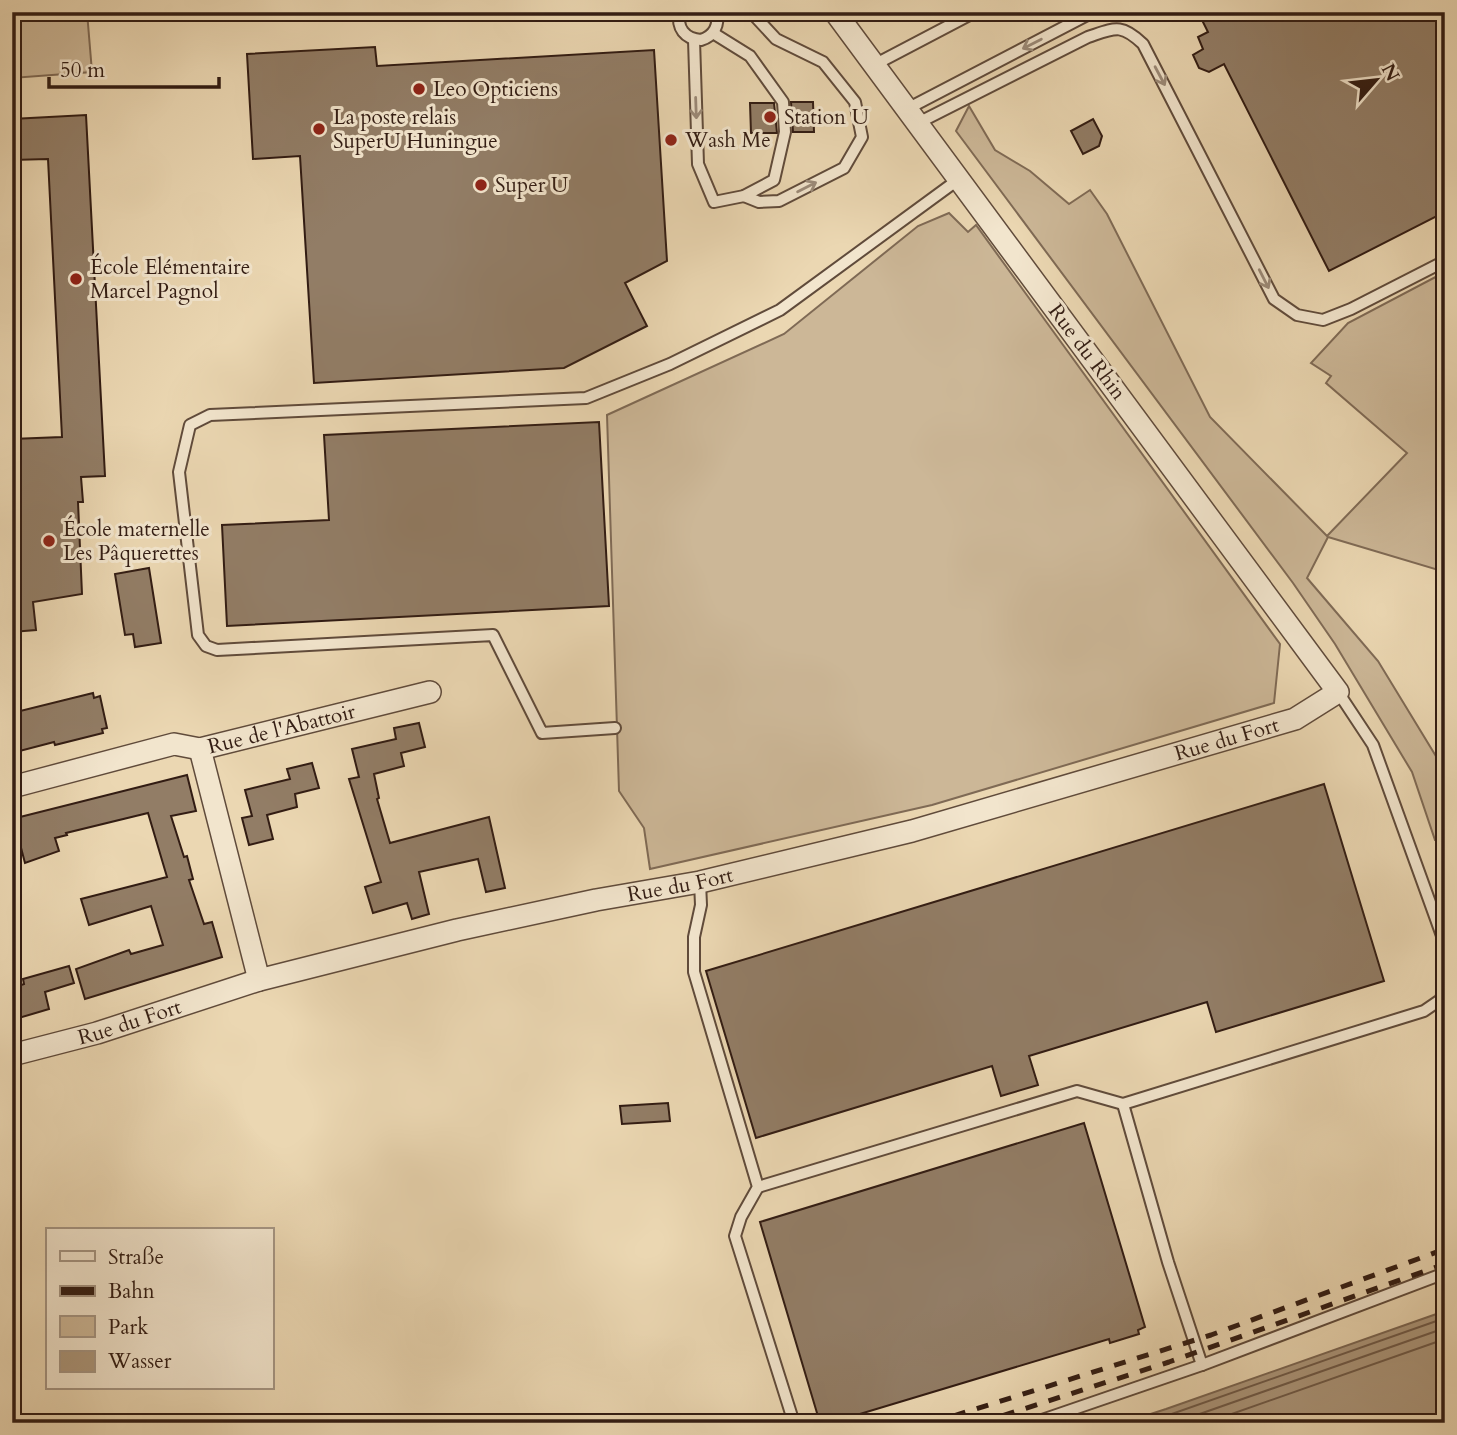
<svg xmlns="http://www.w3.org/2000/svg" width="1457" height="1435" font-family="Cardo,serif">
	<style>
		.green { fill: #ccb797; stroke: #7f6a55; stroke-width: 2 }
		.water { fill: #ac977c; stroke: #7b6652; stroke-width: 2 }
		.lines { fill: none; stroke-linecap: round; stroke-linejoin: round }
		.shore { stroke: #6f5a48; stroke-width: 2 }
		.building { fill: #927d66; stroke: #321c13; stroke-width: 2 }
		.service-casing { stroke: #604b3b; stroke-width: 14 }
		.minor-casing { stroke: #604b3b; stroke-width: 24 }
		.service { stroke: #f2e5cd; stroke-width: 10 }
		.minor { stroke: #f2e5cd; stroke-width: 21 }
		.rail { stroke: #321c13; stroke-width: 5; stroke-dasharray: 12 12; stroke-linecap: butt }
		.oneway { stroke: #9c8b79 }
		.poi-dot { fill: #8f2418; stroke: #f2e5cd; stroke-width: 2.5 }
		.labels { text-anchor: middle; dominant-baseline: central; stroke-width: 6; stroke-linejoin: round; paint-order: stroke }
		.poi-label { font-size: 21px; fill: #321c13; stroke: #f2e5cd; text-anchor: start }
		.street-label { font-size: 21px; fill: #321c13; stroke: #f2e5cd }
	</style>
	<rect width="100%" height="100%" fill="#ebd7b2"/>
	<filter id="stains"><feTurbulence type="fractalNoise" baseFrequency=".00286" numOctaves="4"/><feColorMatrix values="0 0 0 0 .2 0 0 0 0 .09 0 0 0 0 .02 0 0 0 .5 -.17"/></filter>
	<radialGradient id="worn" r=".72"><stop offset=".6" stop-color="#630" stop-opacity="0"/><stop offset="1" stop-color="#630" stop-opacity=".3"/></radialGradient>
	<!-- green -->
	<g class="green">
		<path d="M12,12H87L92,72L12,78Z"/>
		<path d="M969,106L995,150L1030,171L1069,204L1090,190L1107,214L1210,417L1327,536L1407,453L1326,383L1331,376L1311,363L1348,323L1445,272V572L1328,537L1307,578L1378,661L1445,771V841L1435,840L1412,772L1335,644L1293,583L956,131Z"/>
		<path d="M949,213L968,232L976,225L1280,644L1274,703L932,805L650,869L644,828L619,791L607,415L784,334L918,226Z"/>
	</g>
	<!-- water -->
	<path class="water" d="M1445,1311V1423H1123L1166,1409Z"/>
	<g class="lines">
		<!-- shore -->
		<g class="shore">
			<path d="M1146,1423L1445,1318"/>
			<path d="M1174,1423L1445,1328"/>
			<path d="M1206,1423L1445,1339"/>
		</g>
	</g>
	<!-- building -->
	<g class="building">
		<path d="M1198,12H1445V212L1329,271L1224,64L1209,72L1199,68L1193,55L1203,49L1198,37L1208,32Z"/>
		<path d="M375,47L377,66L654,50L667,261L625,283L647,326L564,368L314,383L300,156L253,159L247,54Z"/>
		<path d="M791,102H813L814,132H793Z"/>
		<path d="M750,103H774L777,133H751Z"/>
		<path d="M86,115L105,476L81,477L83,502H78L82,594L33,602L36,630L12,632V439L62,437L48,159L12,160V119Z"/>
		<path d="M1093,119L1102,136L1099,146L1083,154L1071,131Z"/>
		<path d="M599,422L609,606L227,626L222,525L329,520L324,435Z"/>
		<path d="M149,568L161,643L135,647L133,634L125,635L115,574Z"/>
		<path d="M93,693L94,698L100,696L107,728L102,729L103,733L55,745L54,742L12,753V713Z"/>
		<path d="M419,723L425,747L401,753L404,766L374,774L379,798L377,799L390,843L489,817L505,888L486,892L478,859L419,872L429,914L412,919L407,903L373,913L365,887L381,882L349,779L359,777L352,749L396,739L394,728Z"/>
		<path d="M312,763L319,788L295,794L297,807L267,815L273,839L249,845L242,818L252,816L245,790L290,779L287,769Z"/>
		<path d="M187,775L196,811L171,816L184,857L187,856L193,879L189,880L204,924L212,922L222,957L85,999L76,969L129,950L131,954L163,945L151,906L89,925L81,899L167,877L148,813L66,833L67,835L55,838L59,851L25,863L20,844L17,845L12,819Z"/>
		<path d="M1324,784L1384,981L1216,1032L1207,1002L1029,1056L1038,1085L1001,1096L992,1066L756,1138L706,971Z"/>
		<path d="M69,966L74,983L45,992L49,1009L12,1020V988L24,984L23,979Z"/>
		<path d="M668,1103L670,1121L622,1124L620,1106Z"/>
		<path d="M1084,1123L1145,1327L1138,1330L1139,1334L1110,1343L1109,1339L830,1423H820L760,1222Z"/>
	</g>
	<g class="lines">
		<!-- service casing -->
		<g class="service-casing">
			<g id="service">
				<path d="M680,12C676,28 685,39 701,40C714,36 720,25 716,12"/>
				<path d="M694,40L698,164L714,202L744,196L774,180L785,132L783,102L750,56L713,33"/>
				<path d="M874,65L975,12"/>
				<path d="M907,109L1093,12"/>
				<path d="M918,123L1088,37C1115,28 1121,23 1143,44L1274,299L1297,315L1323,320L1351,309L1445,261"/>
				<path d="M744,196L759,202L779,201L844,168L862,137L855,102L823,62L776,39L751,12"/>
				<path d="M1338,692L1373,745L1445,944"/>
				<path d="M615,728L542,733L493,635L217,650L206,646L198,635L179,472L190,425L210,415L586,398L670,364L780,310L959,179"/>
				<path d="M700,882L701,905L694,937V972L758,1187L741,1217L735,1236L794,1423"/>
				<path d="M1123,1104L1168,1262L1202,1365"/>
				<path d="M758,1187L1077,1091L1123,1104L1424,1011L1440,1000L1445,991"/>
				<path d="M1033,1423L1202,1365L1445,1273"/>
			</g>
		</g>
		<!-- minor casing -->
		<g class="minor-casing">
			<g id="minor">
				<path d="M200,749L259,980"/>
				<path id="s1" d="M12,787L174,744L200,749L430,692"/>
				<path id="s2" d="M12,1055L97,1033L259,980L457,930L596,900L700,882L912,831L1295,719L1338,692L835,12"/>
			</g>
		</g>
		<!-- service -->
		<use href="#service" class="service"/>
		<!-- minor -->
		<use href="#minor" class="minor"/>
		<!-- rail -->
		<g class="rail">
			<path d="M931,1423L1211,1335L1445,1249"/>
			<path d="M980,1423L1169,1362L1445,1264"/>
		</g>
	</g>
	<!-- one-way arrows -->
	<defs><path id="oneway-shaft" d="M-6 0H5M1.5-3L5.5 0L1.5 3" fill="none" stroke-width="1.6" stroke-linecap="round" stroke-linejoin="round" transform="scale(1.75)"/></defs>
	<g class="oneway">
		<use href="#oneway-shaft" transform="translate(1032 44) rotate(153)"/>
		<use href="#oneway-shaft" transform="translate(1160 76) rotate(62)"/>
		<use href="#oneway-shaft" transform="translate(696 108) rotate(88)"/>
		<use href="#oneway-shaft" transform="translate(807 187) rotate(-27)"/>
		<use href="#oneway-shaft" transform="translate(1264 279) rotate(63)"/>
	</g>
	<!-- markers -->
	<g class="poi-dot">
		<circle cx="419" cy="89" r="7"/>
		<circle cx="770" cy="117" r="7"/>
		<circle cx="319" cy="129" r="7"/>
		<circle cx="671" cy="140" r="7"/>
		<circle cx="481" cy="185" r="7"/>
		<circle cx="76" cy="279" r="7"/>
		<circle cx="49" cy="541" r="7"/>
	</g>
	<g class="labels">
		<!-- poi labels -->
		<g class="poi-label">
			<text x="433" y="89">Leo Opticiens</text>
			<text x="333" y="117">La poste relais<tspan x="333" dy="24">SuperU Huningue</tspan></text>
			<text x="784" y="117">Station U</text>
			<text x="685" y="140">Wash Me</text>
			<text x="495" y="185">Super U</text>
			<text x="90" y="267">École Elémentaire<tspan x="90" dy="24">Marcel Pagnol</tspan></text>
			<text x="63" y="529">École maternelle<tspan x="63" dy="24">Les Pâquerettes</tspan></text>
		</g>
		<!-- street labels -->
		<g class="street-label">
			<text transform="translate(1087 352) rotate(53)">Rue du Rhin</text>
			<text stroke="none"><textPath href="#s1" startOffset="278">Rue de l'Abattoir</textPath></text>
			<text stroke="none"><textPath href="#s2" startOffset="1256">Rue du Fort</textPath></text>
			<text stroke="none"><textPath href="#s2" startOffset="690">Rue du Fort</textPath></text>
			<text stroke="none"><textPath href="#s2" startOffset="122">Rue du Fort</textPath></text>
		</g>
	</g>
	<!-- margin -->
	<rect width="1457" height="1435" fill="none" stroke="#ebd7b2" stroke-width="42"/>
	<rect x="14" y="14" width="1429" height="1407" fill="none" stroke="#321c13" stroke-width="3.5"/>
	<rect x="21" y="21" width="1415" height="1393" fill="none" stroke="#321c13" stroke-width="2"/>
	<!-- legend -->
	<rect x="46" y="1228" width="228" height="161" fill="#f2e5cd" stroke="#a59583" stroke-width="2"/>
	<rect x="60" y="1251" width="35" height="10" fill="#f2e5cd" stroke="#a59583" stroke-width="2"/>
	<text x="108" y="1264" font-size="21" fill="#321c13">Straße</text>
	<rect x="60" y="1286" width="35" height="10" fill="#321c13" stroke="#a59583" stroke-width="2"/>
	<text x="108" y="1298" font-size="21" fill="#321c13">Bahn</text>
	<rect x="60" y="1316" width="35" height="21" fill="#ccb797" stroke="#a59583" stroke-width="2"/>
	<text x="108" y="1334" font-size="21" fill="#321c13">Park</text>
	<rect x="60" y="1351" width="35" height="21" fill="#ac977c" stroke="#a59583" stroke-width="2"/>
	<text x="108" y="1368" font-size="21" fill="#321c13">Wasser</text>
	<!-- north arrow -->
	<g transform="translate(1376 80) rotate(62)" stroke="#f2e5cd" stroke-width="5" paint-order="stroke">
	<path d="M0-5L12 26L0 18L-12 26Z" fill="#321c13"/>
	<text y="-10" font-size="19" font-weight="bold" text-anchor="middle" fill="#321c13">N</text>
	</g>
	<!-- scale -->
	<path d="M49 77v10h170v-10" fill="none" stroke="#321c13" stroke-width="3.5"/>
	<text x="60" y="77" font-size="21" fill="#321c13" stroke="#f2e5cd" stroke-width="5" paint-order="stroke">50 m</text>
	<rect width="100%" height="100%" filter="url(#stains)"/>
	<rect width="100%" height="100%" fill="url(#worn)"/>
</svg>
